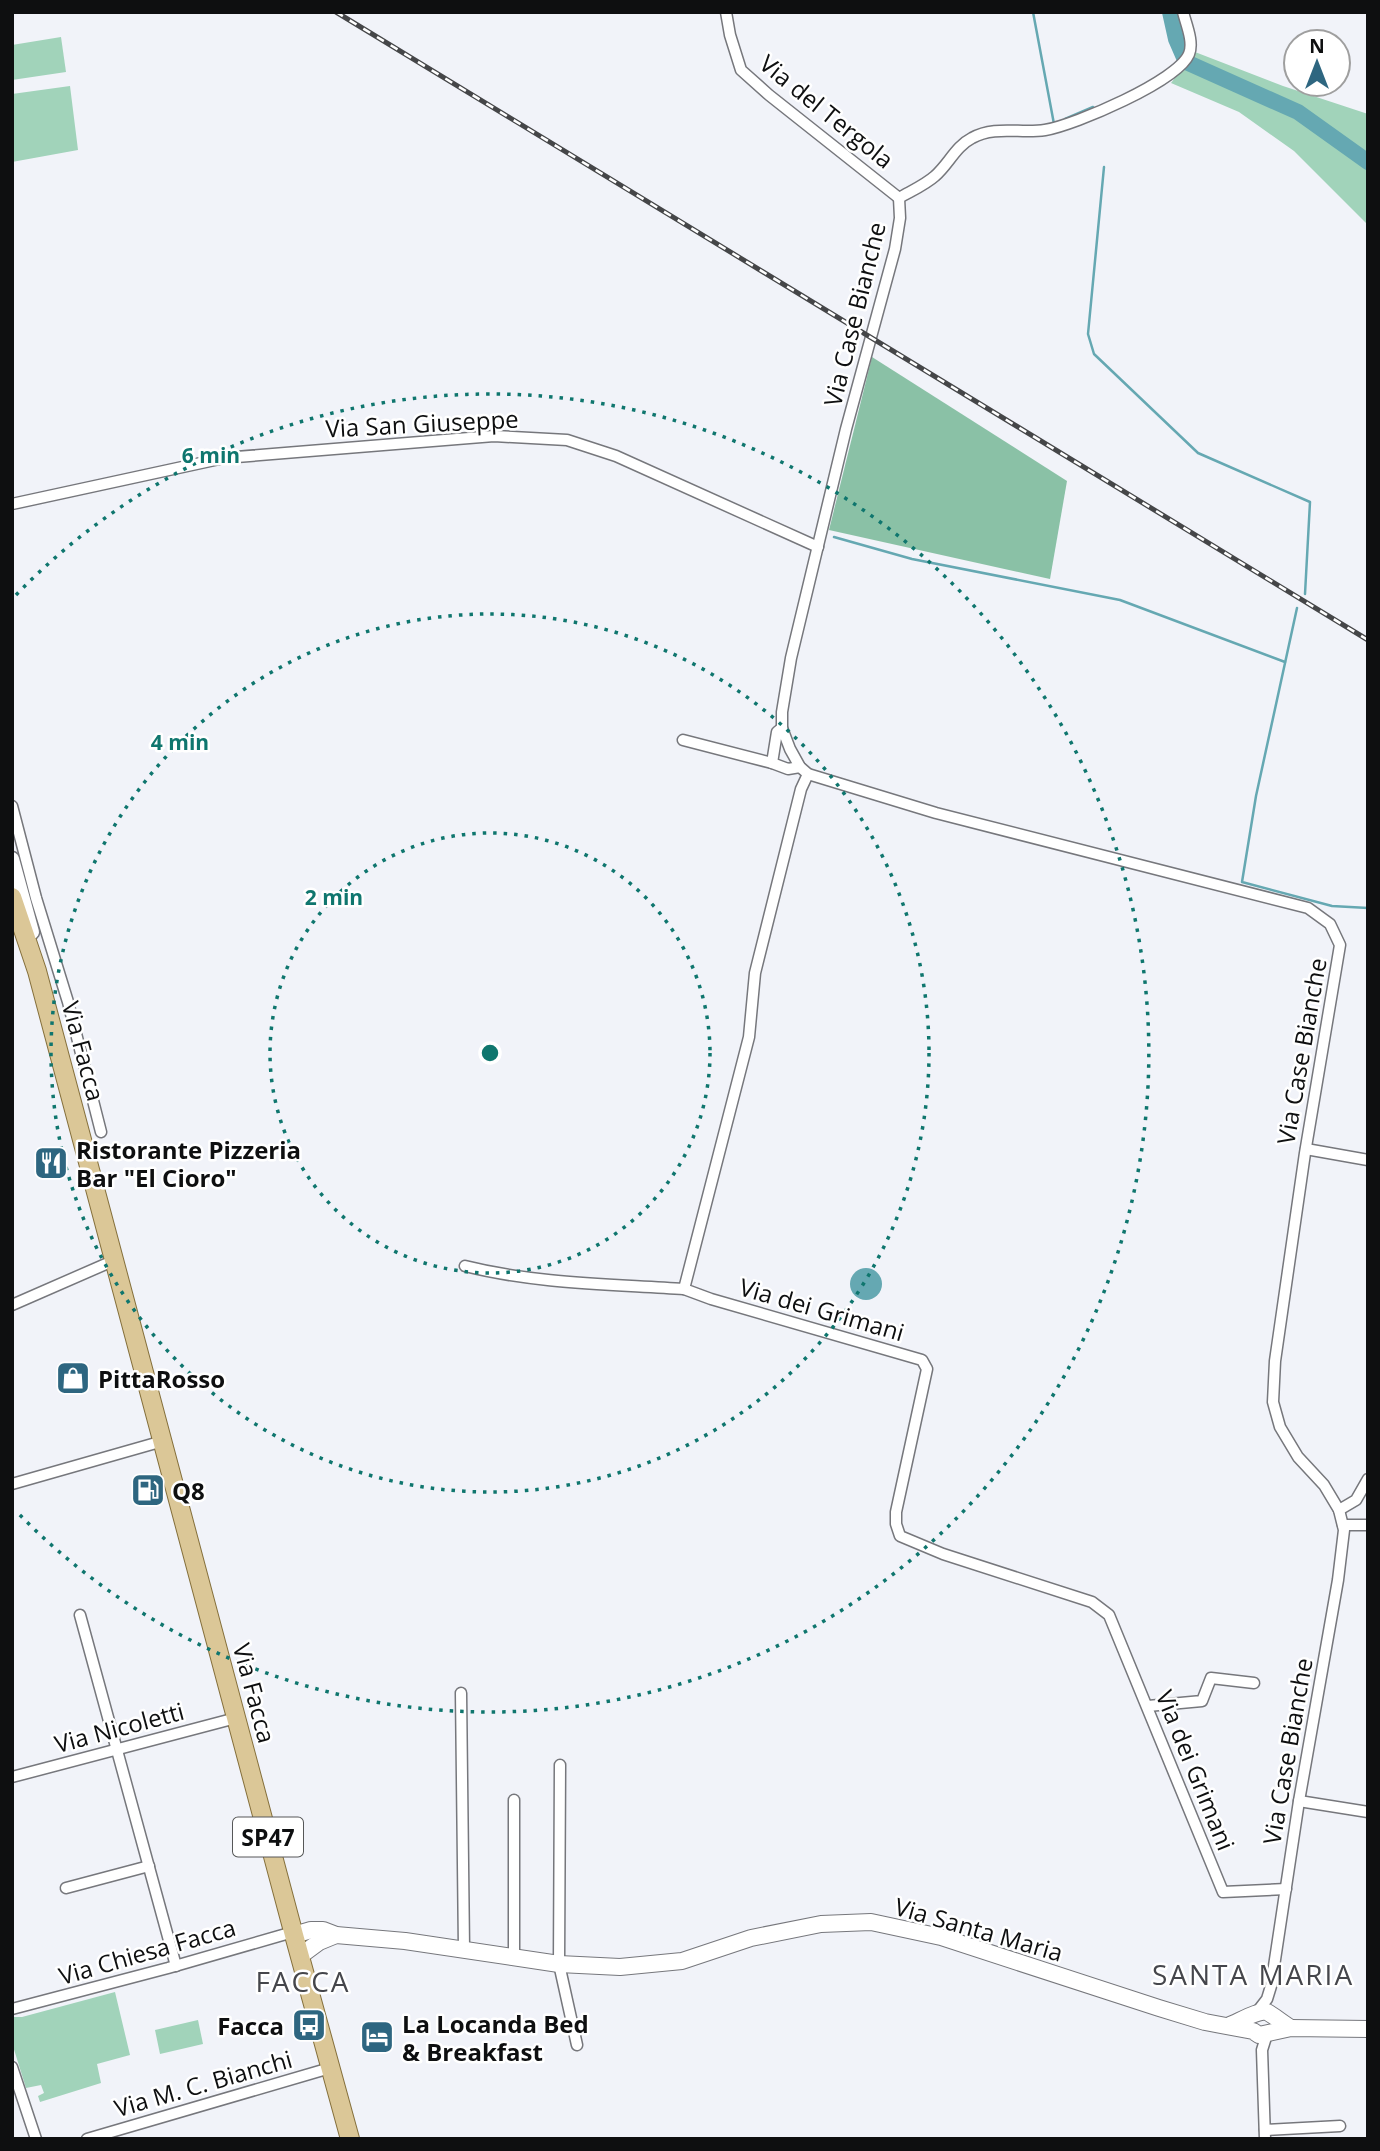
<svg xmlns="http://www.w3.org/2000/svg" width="1380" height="2151" font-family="'Open Sans',sans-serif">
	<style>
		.green { fill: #a1d3ba }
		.forest { fill: #8ac1a6 }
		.water { fill: #65a8b2 }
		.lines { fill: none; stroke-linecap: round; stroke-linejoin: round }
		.stream { stroke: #65a8b2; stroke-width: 2.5 }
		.river { stroke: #65a8b2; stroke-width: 16 }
		.minor-casing { stroke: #76777c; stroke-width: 13 }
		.tertiary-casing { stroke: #76777c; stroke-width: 17 }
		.secondary-casing { stroke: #76777c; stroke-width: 18 }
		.primary-casing { stroke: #846f3b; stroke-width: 20 }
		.minor { stroke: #fff; stroke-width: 10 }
		.tertiary { stroke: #fff; stroke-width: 14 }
		.secondary { stroke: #fff; stroke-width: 16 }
		.primary { stroke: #dbc797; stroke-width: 18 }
		.rail-casing { stroke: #454648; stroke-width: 5 }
		.rail { stroke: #fff; stroke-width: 2.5; stroke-dasharray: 8; stroke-linecap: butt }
		.ring { fill: none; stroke: #0f766e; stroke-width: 3.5; stroke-dasharray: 3.5 7 }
		.labels { text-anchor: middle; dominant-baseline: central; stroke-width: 5; stroke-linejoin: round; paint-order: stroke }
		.shield { fill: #fff; stroke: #565758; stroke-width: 2 }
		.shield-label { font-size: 23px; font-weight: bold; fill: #0e0f10 }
		.street-label { font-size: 24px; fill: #0e0f10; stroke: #fff }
		.poi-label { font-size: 24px; font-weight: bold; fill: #0e0f10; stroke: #fff; text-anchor: start }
		.quarter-label { font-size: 28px; letter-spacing: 2px; fill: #45464b; stroke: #fff }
		.centre { fill: #0f766e; stroke: #fff; stroke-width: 3.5 }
		.ring-label { font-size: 21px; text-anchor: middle; font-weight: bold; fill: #0f766e; stroke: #fff; stroke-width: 5; stroke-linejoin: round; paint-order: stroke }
	</style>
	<rect width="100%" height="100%" fill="#f1f3f9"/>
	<!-- green -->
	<g class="green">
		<path d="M61,37L66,72L12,80V45Z"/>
		<path d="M1195,52L1283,86L1368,114V225L1294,151L1239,112L1171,83Z"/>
		<path d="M70,86L78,150L12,162V94Z"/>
		<path d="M115,1992L130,2055L97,2064L101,2083L40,2102L38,2096L44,2093L41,2085L26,2088L12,2043V2017H22Z"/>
		<path d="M198,2020L203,2044L160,2054L155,2030Z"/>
	</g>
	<!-- forest -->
	<path class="forest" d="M872,357L1067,481L1050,579L829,530Z"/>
	<!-- water -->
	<circle class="water" cx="866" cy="1284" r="16"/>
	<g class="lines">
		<!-- stream -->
		<g class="stream">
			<path d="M1033,12L1054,124L1056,123"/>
			<path d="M1065,119L1093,107"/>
			<path d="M1104,167L1088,334L1094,354L1198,453L1310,502L1305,594"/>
			<path d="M834,537L912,559L1120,600L1285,662"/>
			<path d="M1297,608L1256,796L1242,882L1332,906L1368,908"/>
		</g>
		<!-- river -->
		<path class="river" d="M1170,12L1176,39L1186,62L1298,112L1368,162"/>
		<!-- minor casing -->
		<g class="minor-casing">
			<g id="minor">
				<path d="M726,12L730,35L741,70L769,95L899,198"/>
				<path d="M1183,12C1186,24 1194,42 1189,54C1178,81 1075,125 1045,130C1021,134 995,125 972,138C956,146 948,165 935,176C925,185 911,191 899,198L900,218L895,249L846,429L791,658L782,712V728L790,749L800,767L808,774L936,813L1308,908L1330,924L1340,945L1305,1153L1275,1361L1273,1402L1280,1427L1298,1457L1324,1485L1339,1510L1344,1530L1338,1580L1299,1801L1271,1986L1267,1999L1257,2012"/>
				<path d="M12,504L224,458L494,436L567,440L616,456L818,547"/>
				<path d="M782,728L777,732L772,763L788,769L800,767"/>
				<path d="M683,740L772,763"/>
				<path d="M808,774L801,789L755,973L749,1037L684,1289L711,1299L922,1360L927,1369L896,1512V1524L900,1536L943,1554L1092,1602L1109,1615L1223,1892L1286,1889"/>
				<path d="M12,806L36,898L68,1002L101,1132"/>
				<path d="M1306,1149L1368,1160"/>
				<path d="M465,1266C537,1284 611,1284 684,1289"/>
				<path d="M12,1305L115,1260"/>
				<path d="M12,1484L163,1441"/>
				<path d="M1339,1510L1356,1500L1368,1479"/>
				<path d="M1343,1525H1368"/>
				<path d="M80,1615L176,1966"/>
				<path d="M461,1693L464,1949"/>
				<path d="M1148,1706L1202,1701L1211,1678L1254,1683"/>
				<path d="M560,1765L559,1964L577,2045"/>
				<path d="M12,1777L236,1718"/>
				<path d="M514,1800V1958"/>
				<path d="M1299,1801L1368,1812"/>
				<path d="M66,1888L149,1866"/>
				<path d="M12,2009L168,1968L293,1932"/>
				<path d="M12,2067L36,2139"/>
				<path d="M1265,2130L1340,2126"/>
				<path d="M87,2139L330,2068"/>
				<path d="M1265,2139L1262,2050L1267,2034"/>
			</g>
		</g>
		<!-- tertiary casing -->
		<g class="tertiary-casing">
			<path id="tertiary" d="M12,859L32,932"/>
		</g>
		<!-- secondary casing -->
		<g class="secondary-casing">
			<g id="secondary">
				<path d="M294,1935L311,1930H323L336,1935L405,1941L559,1964L620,1967L682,1961L751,1938L821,1924L871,1922L941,1937L1159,2008L1205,2022L1253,2031L1259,2035L1291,2028L1368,2029"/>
				<path d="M300,1956L319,1942L336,1935"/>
				<path d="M1230,2025C1238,2022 1261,2009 1267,2012C1273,2015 1284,2024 1291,2028"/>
			</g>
		</g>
		<!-- primary casing -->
		<g class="primary-casing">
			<path id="primary" d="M12,897L37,971L294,1935L350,2139"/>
		</g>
		<!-- minor -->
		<use href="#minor" class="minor"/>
		<!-- tertiary -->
		<use href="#tertiary" class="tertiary"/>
		<!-- secondary -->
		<use href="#secondary" class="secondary"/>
		<!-- primary -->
		<use href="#primary" class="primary"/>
		<!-- rail casing -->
		<g class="rail-casing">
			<path id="rail" d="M336,12L1368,640"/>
		</g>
		<!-- rail -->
		<use href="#rail" class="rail"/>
	</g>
	<!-- distance rings -->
	<g class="ring">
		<circle cx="490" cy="1053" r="220"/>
		<circle cx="490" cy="1053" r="439"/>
		<path d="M16 595A659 659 0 1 1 16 1511"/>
	</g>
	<!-- icons -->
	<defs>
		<g id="restaurant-square" transform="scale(1.75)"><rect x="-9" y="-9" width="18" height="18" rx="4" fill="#2e6680" stroke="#fff"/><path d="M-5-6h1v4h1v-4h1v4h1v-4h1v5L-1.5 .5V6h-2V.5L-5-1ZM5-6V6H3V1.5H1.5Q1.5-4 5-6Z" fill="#fff"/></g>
		<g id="shop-square" transform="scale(1.75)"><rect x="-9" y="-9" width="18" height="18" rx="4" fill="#2e6680" stroke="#fff"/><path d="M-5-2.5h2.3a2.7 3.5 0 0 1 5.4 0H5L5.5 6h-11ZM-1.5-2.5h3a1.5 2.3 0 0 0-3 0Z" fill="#fff"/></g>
		<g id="fuel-square" transform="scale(1.75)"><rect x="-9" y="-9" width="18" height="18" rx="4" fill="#2e6680" stroke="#fff"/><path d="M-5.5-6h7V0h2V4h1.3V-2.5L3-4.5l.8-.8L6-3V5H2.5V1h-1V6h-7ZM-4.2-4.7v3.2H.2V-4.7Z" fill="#fff"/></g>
		<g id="bus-square" transform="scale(1.75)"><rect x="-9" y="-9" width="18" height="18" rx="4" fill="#2e6680" stroke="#fff"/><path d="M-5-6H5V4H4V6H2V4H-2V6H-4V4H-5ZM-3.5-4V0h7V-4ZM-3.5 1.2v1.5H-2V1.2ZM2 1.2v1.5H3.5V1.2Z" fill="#fff"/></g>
		<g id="hotel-square" transform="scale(1.75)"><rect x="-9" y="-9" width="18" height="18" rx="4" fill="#2e6680" stroke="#fff"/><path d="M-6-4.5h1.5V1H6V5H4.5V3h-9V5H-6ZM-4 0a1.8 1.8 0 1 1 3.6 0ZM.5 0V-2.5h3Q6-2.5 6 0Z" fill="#fff"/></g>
	</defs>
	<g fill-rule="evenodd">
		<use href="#restaurant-square" x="51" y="1163"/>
		<use href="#shop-square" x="73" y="1378"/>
		<use href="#fuel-square" x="148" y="1490"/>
		<use href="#bus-square" x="309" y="2025"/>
		<use href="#hotel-square" x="377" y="2037"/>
	</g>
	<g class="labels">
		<!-- shield labels -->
		<rect class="shield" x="233" y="1817.5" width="70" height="39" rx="5"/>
		<g class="shield-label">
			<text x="268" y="1837">SP47</text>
		</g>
		<!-- street labels -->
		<g class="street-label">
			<text transform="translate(827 111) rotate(39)">Via del Tergola</text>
			<text transform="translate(854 314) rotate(-76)">Via Case Bianche</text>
			<text transform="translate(422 423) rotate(-3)">Via San Giuseppe</text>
			<text transform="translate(84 1051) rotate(75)">Via Facca</text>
			<text transform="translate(1301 1051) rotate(-80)">Via Case Bianche</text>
			<text transform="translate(822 1309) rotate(16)">Via dei Grimani</text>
			<text transform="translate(255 1693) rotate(75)">Via Facca</text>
			<text transform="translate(119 1727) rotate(-15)">Via Nicoletti</text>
			<text transform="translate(1287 1751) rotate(-80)">Via Case Bianche</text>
			<text transform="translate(1196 1770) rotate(68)">Via dei Grimani</text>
			<text transform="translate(979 1929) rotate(16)">Via Santa Maria</text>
			<text transform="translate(147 1951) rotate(-16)">Via Chiesa Facca</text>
			<text transform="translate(203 2083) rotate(-16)">Via M. C. Bianchi</text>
		</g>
		<!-- poi labels -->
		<g class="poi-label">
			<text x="76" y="1149">Ristorante Pizzeria<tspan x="76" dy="28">Bar "El Cioro"</tspan></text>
			<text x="98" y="1378">PittaRosso</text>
			<text x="172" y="1490">Q8</text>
			<text x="402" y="2023">La Locanda Bed<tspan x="402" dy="28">&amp; Breakfast</tspan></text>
			<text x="284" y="2025" text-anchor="end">Facca</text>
		</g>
		<!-- quarter labels -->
		<g class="quarter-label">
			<text x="1253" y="1974">SANTA MARIA</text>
			<text x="303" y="1981">FACCA</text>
		</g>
	</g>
	<circle cx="490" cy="1053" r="10" class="centre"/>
	<g class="ring-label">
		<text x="211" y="463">6 min</text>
		<text x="180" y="750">4 min</text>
		<text x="334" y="905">2 min</text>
	</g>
	<!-- border -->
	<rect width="1380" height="2151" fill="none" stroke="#0e0f10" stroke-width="28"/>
	<!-- north arrow -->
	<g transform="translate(1317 63)"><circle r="33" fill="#ffffff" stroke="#9f9f9f" stroke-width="2"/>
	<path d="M0-5L12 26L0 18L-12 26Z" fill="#2e6680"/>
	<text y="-10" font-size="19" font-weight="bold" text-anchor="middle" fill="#0e0f10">N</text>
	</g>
</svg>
